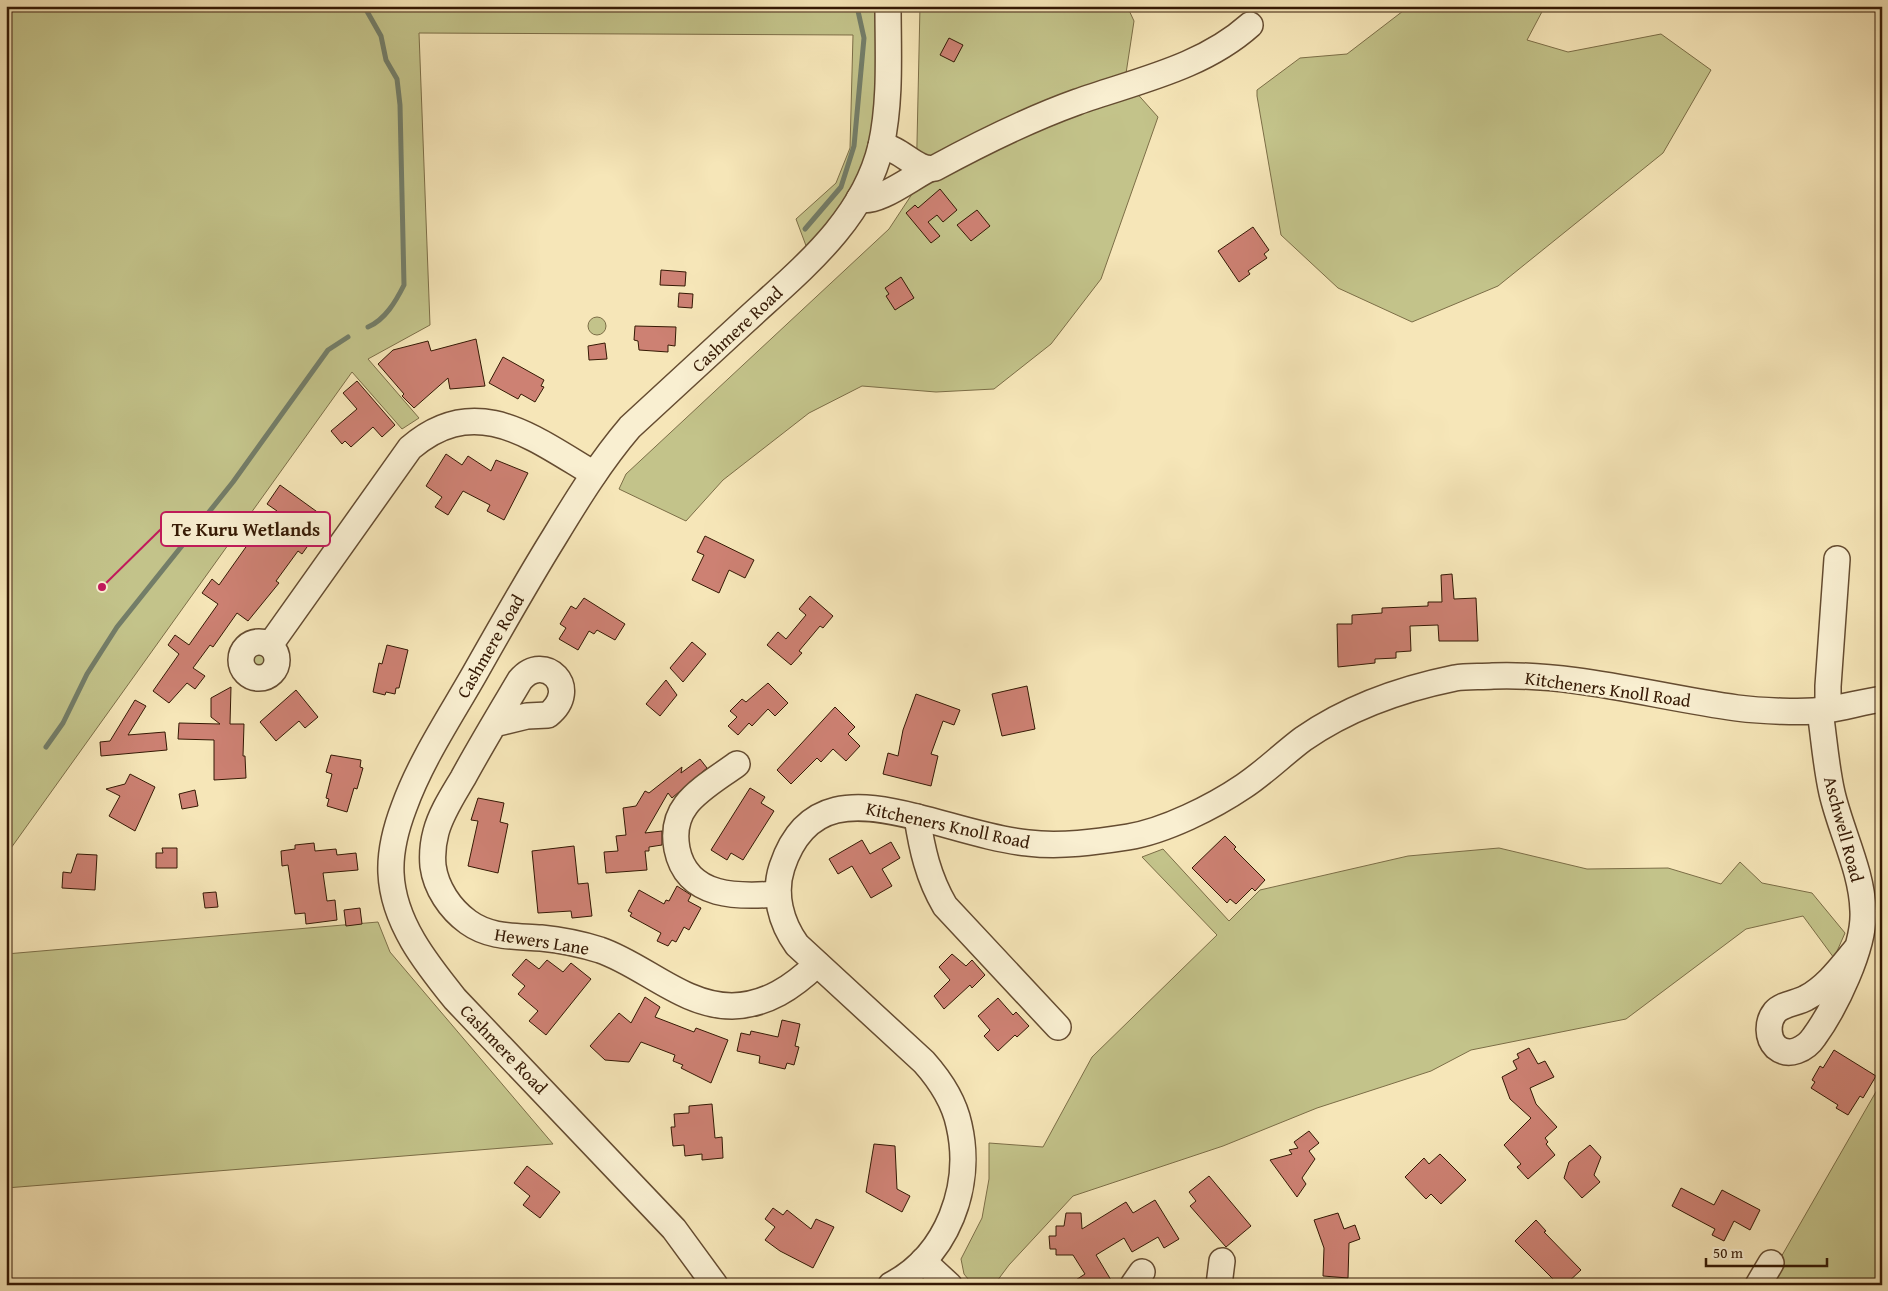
<svg xmlns="http://www.w3.org/2000/svg" width="1888" height="1291" font-family="'Gentium Book Plus',serif">
	<style>
		.green { fill: #c3c38a; stroke: #7c6e47 }
		.lines { fill: none; stroke-linecap: round; stroke-linejoin: round }
		.stream { stroke: #737d68; stroke-width: 5 }
		.building { fill: #cd8173; stroke: #351904 }
		.minor-casing { stroke: #654c31; stroke-width: 28 }
		.minor { stroke: #f9efd1; stroke-width: 25 }
		.labels { text-anchor: middle; dominant-baseline: central; stroke-width: 5; stroke-linejoin: round; paint-order: stroke }
		.street-label { font-size: 18px; fill: #351904; stroke: #f9efd1 }
		.leader { fill: none; stroke: #c2185b; stroke-width: 2 }
		.callout-dot { fill: #c2185b; stroke: #f9efd1; stroke-width: 2 }
		.callout { fill: #f9efd1; stroke: #c2185b; stroke-width: 2 }
		.callout-label { font-size: 19px; text-anchor: middle; font-weight: bold; fill: #351904 }
	</style>
	<rect width="100%" height="100%" fill="#f6e6b8"/>
	<filter id="stains"><feTurbulence type="fractalNoise" baseFrequency=".004" numOctaves="4"/><feColorMatrix values="0 0 0 0 .2 0 0 0 0 .09 0 0 0 0 .02 0 0 0 .5 -.17"/></filter>
	<radialGradient id="worn" r=".72"><stop offset=".6" stop-color="#630" stop-opacity="0"/><stop offset="1" stop-color="#630" stop-opacity=".3"/></radialGradient>
	<!-- green -->
	<g class="green">
		<path d="M6,6H878L880,89L873,137L848,201L808,251L796,219L836,183L850,148L853,35L419,33L430,325L368,359L419,418L402,429L352,372L6,855Z"/>
		<path d="M920,6H1127L1134,21L1125,80L1158,117L1101,279L1051,344L994,389L936,392L862,386L809,413L723,480L686,521L619,489L626,474L889,229L916,188Z"/>
		<path d="M1403,6H1545L1527,40L1568,52L1661,34L1711,70L1663,153L1498,286L1412,322L1338,288L1281,235L1257,96V90L1300,58L1347,54L1403,11Z"/>
		<circle cx="597" cy="326" r="9"/>
		<circle cx="258" cy="659" r="9"/>
		<path d="M1499,848L1587,869L1668,868L1721,884L1740,862L1762,883L1812,893L1845,933L1834,958L1803,916L1746,929L1626,1019L1471,1050L1431,1071L1317,1108L1223,1146L1073,1196L1009,1265L994,1285H973L964,1274L961,1259L982,1218L989,1179V1143L1043,1147L1092,1057L1217,935L1142,857L1163,849L1229,921L1260,890L1408,856Z"/>
		<path d="M378,922L390,952L553,1144L6,1188V954Z"/>
		<path d="M1882,1082V1285H1765L1881,1083Z"/>
	</g>
	<g class="lines">
		<!-- stream -->
		<g class="stream">
			<path d="M364,6L381,36L386,60L397,79L400,105L404,285C396,301 385,320 368,327"/>
			<path d="M805,229L841,187L854,146L864,38L858,11L854,6"/>
			<path d="M46,747L63,723L87,674L117,627L233,482L328,350L348,337"/>
		</g>
	</g>
	<!-- building -->
	<g class="building">
		<path d="M949,38L963,45L954,62L940,55Z"/>
		<path d="M940,189L957,210L943,222L937,215L928,222L940,236L931,243L906,213L915,205L918,208Z"/>
		<path d="M977,210L990,226L971,241L957,225Z"/>
		<path d="M1253,227L1269,250L1264,254L1267,258L1248,271L1250,274L1239,282L1218,251Z"/>
		<path d="M661,270L686,272L685,286L660,285Z"/>
		<path d="M901,277L914,298L895,310L886,296L889,294L885,288Z"/>
		<path d="M679,293L693,294L692,308L678,307Z"/>
		<path d="M635,326L676,327L675,346L668,345V352L639,350L638,341L634,340Z"/>
		<path d="M476,339L485,386L450,389L448,378L414,408L402,396L404,394L378,364L393,350L428,341L431,351Z"/>
		<path d="M605,343L607,359L589,360L588,346Z"/>
		<path d="M503,357L544,380L541,386L544,387L535,402L521,394L518,399L489,383Z"/>
		<path d="M357,381L395,425L382,437L373,427L351,447L345,441L342,444L331,431L357,409L343,393Z"/>
		<path d="M446,454L462,465L468,456L491,471L496,460L528,473L504,520L487,511L490,505L463,491L448,515L435,507L442,497L426,486Z"/>
		<path d="M280,485L327,519L302,554L298,551L276,581L279,583L248,621L237,613L213,647L210,645L193,668L205,676L195,689L187,683L169,703L153,691L179,654L168,645L175,635L189,645L218,604L202,593L212,579L219,585L253,537L257,540L277,511L267,504Z"/>
		<path d="M705,536L754,560L745,578L729,570L719,593L692,580L704,555L697,552Z"/>
		<path d="M1452,574L1454,599L1476,598L1478,641H1439L1438,625L1410,626L1411,651L1396,652V658L1375,659V663L1338,667L1337,624H1352V615L1382,613V608L1428,606V602H1442L1441,575Z"/>
		<path d="M810,596L833,616L823,628L820,626L799,651L802,653L791,665L767,645L778,632L786,639L806,615L799,609Z"/>
		<path d="M584,598L625,624L615,640L597,630L594,634L589,631L578,650L559,639L566,628L560,624L571,606L576,609Z"/>
		<path d="M692,642L706,654L683,682L670,668Z"/>
		<path d="M387,645L408,650L399,688H396L395,694L386,692L385,695L373,692L379,663L382,664Z"/>
		<path d="M666,680L677,695L660,716L646,704Z"/>
		<path d="M768,683L788,703L775,716L768,709L752,726L749,723L738,735L728,726L737,717L730,711L742,699L746,702Z"/>
		<path d="M1027,686L1035,729L1002,736L992,694Z"/>
		<path d="M231,687L230,724H244L243,756H245L246,778L214,780V740L178,739L179,723L220,724L211,717V698Z"/>
		<path d="M296,690L318,717L305,728L299,721L276,741L260,722Z"/>
		<path d="M916,694L960,710L954,725L943,721L931,754L938,756L931,786L883,774L888,753L898,756L903,730Z"/>
		<path d="M135,700L146,706L128,735L165,732L167,750L101,756L100,742L110,741Z"/>
		<path d="M835,707L855,727L848,734L860,746L846,761L833,749L821,762L817,758L791,784L777,770Z"/>
		<path d="M331,755L361,760L360,767L363,768L357,789L354,788L347,812L327,806L329,799L326,798L332,774L326,772Z"/>
		<path d="M700,759L707,768L672,798L668,793L645,833L662,831V845L649,847V851H645L647,870L606,873L604,852L618,851L616,836L626,835L623,808L636,806L645,791L649,793L682,767L681,773Z"/>
		<path d="M130,774L155,787L135,831L109,816L120,796L106,789L125,784Z"/>
		<path d="M750,788L765,797L761,803L774,811L743,860L731,853L727,860L711,850Z"/>
		<path d="M195,790L198,806L182,809L179,794Z"/>
		<path d="M478,798L504,803L500,822L508,824L498,873L468,866L478,821L471,820Z"/>
		<path d="M1225,836L1236,847L1234,849L1265,880L1255,891L1252,888L1236,904L1230,899L1227,903L1192,868Z"/>
		<path d="M862,840L870,854L891,842L900,858L882,869L892,886L871,898L852,866L838,874L829,859Z"/>
		<path d="M314,843L315,851L336,849L337,855L356,853L358,870L323,873L327,901L335,900L337,920L306,924L305,913L295,914L288,865L282,866L281,851L295,849V845Z"/>
		<path d="M574,846L578,884L588,883L592,916L572,918L571,911L538,913L532,851Z"/>
		<path d="M162,848H177V868H156V853H163Z"/>
		<path d="M77,854L97,855L95,890L62,888L63,872L71,873Z"/>
		<path d="M677,886L691,895L688,901L701,908L689,930L684,927L676,942L672,940L668,946L657,941L661,933L630,916L632,913L628,911L639,890L664,904L666,900L669,901Z"/>
		<path d="M216,892L218,907L205,908L203,893Z"/>
		<path d="M360,908L362,924L346,926L344,910Z"/>
		<path d="M952,954L966,966L972,960L985,975L972,988L970,985L944,1009L934,996L950,980L939,967Z"/>
		<path d="M526,959L539,969L547,960L563,972L571,963L591,979L546,1035L529,1021L538,1011L518,994L525,986L512,975Z"/>
		<path d="M645,997L660,1007L655,1017L694,1032L696,1028L728,1040L711,1083L681,1068L683,1065L673,1061L675,1055L641,1042L629,1062L605,1060L590,1046L619,1013L631,1023Z"/>
		<path d="M998,998L1013,1015L1016,1012L1029,1026L1017,1037L1015,1035L998,1051L984,1036L990,1030L978,1016Z"/>
		<path d="M782,1020L800,1024L795,1046L799,1047L794,1065L787,1063L785,1069L759,1063L760,1056L737,1051L741,1033L750,1035L751,1031L778,1037Z"/>
		<path d="M1529,1048L1538,1064L1545,1061L1554,1077L1530,1088L1536,1104L1557,1127L1545,1138L1548,1142L1546,1144L1555,1155L1528,1179L1517,1167L1521,1164L1504,1145L1531,1118L1510,1099L1502,1077L1517,1069L1513,1061L1519,1058L1517,1054Z"/>
		<path d="M1834,1050L1876,1076L1863,1098L1860,1096L1848,1115L1836,1108L1838,1105L1811,1088L1815,1082L1812,1080L1820,1066L1823,1068Z"/>
		<path d="M712,1104L715,1138L722,1137L723,1158L702,1160V1154L685,1156L684,1145L673,1146L671,1127H675L674,1114L689,1113V1106Z"/>
		<path d="M1309,1131L1319,1143L1309,1151L1315,1159L1302,1178L1306,1184L1297,1197L1270,1160L1292,1154L1289,1150L1298,1148L1294,1142Z"/>
		<path d="M874,1144L895,1146L897,1189L910,1196L902,1212L866,1192Z"/>
		<path d="M1590,1145L1601,1157L1594,1175L1600,1182L1582,1198L1564,1178L1569,1162Z"/>
		<path d="M1440,1154L1466,1180L1441,1204L1431,1194L1426,1199L1405,1177L1424,1158L1429,1164Z"/>
		<path d="M527,1166L560,1192L540,1218L523,1205L530,1196L514,1183Z"/>
		<path d="M1209,1176L1251,1226L1226,1247L1190,1206L1196,1201L1189,1192Z"/>
		<path d="M1681,1188L1714,1205L1722,1190L1760,1210L1750,1230L1734,1221L1724,1241L1712,1235L1715,1229L1672,1206Z"/>
		<path d="M1155,1200L1179,1239L1164,1248L1158,1237L1132,1252L1124,1238L1096,1255L1114,1285H1068L1085,1274L1073,1255H1056V1249H1050L1049,1236H1056V1226H1064L1066,1213H1081L1082,1229L1126,1202L1133,1213Z"/>
		<path d="M773,1208L783,1215L787,1210L811,1229L816,1219L834,1227L813,1268L780,1251L765,1240L775,1227L765,1219Z"/>
		<path d="M1338,1213L1344,1229L1355,1225L1360,1239L1349,1243L1348,1278L1323,1276L1324,1248L1314,1220Z"/>
		<path d="M1536,1220L1546,1231L1544,1232L1581,1270L1565,1285H1559L1515,1241Z"/>
	</g>
	<g class="lines">
		<!-- minor casing -->
		<g class="minor-casing">
			<g id="minor">
				<path d="M881,146C902,148 916,172 935,168C981,143 1027,120 1077,102C1136,81 1202,68 1250,25"/>
				<path d="M859,199C877,205 912,177 929,169"/>
				<circle cx="259" cy="660" r="18"/>
				<path d="M270,645L410,448C476,391 533,438 594,474"/>
				<path d="M1828,710V686L1837,559"/>
				<path d="M1820,711C1824,738 1826,767 1832,793C1841,832 1862,871 1863,911C1865,947 1835,1008 1814,1037C1806,1049 1789,1058 1776,1047C1767,1038 1767,1022 1775,1012C1782,1004 1797,1003 1806,998C1827,987 1842,966 1857,948"/>
				<path d="M494,724L527,716L548,715C582,688 544,651 520,680C501,712 481,745 463,778C453,795 441,813 436,832C433,843 432,855 433,866C436,888 450,909 468,922C490,938 515,936 541,938C561,940 581,944 600,950C644,965 683,1006 732,1006C767,1005 793,987 817,964"/>
				<path d="M737,764C721,776 698,789 686,805C676,818 674,833 677,849C687,899 740,897 778,894"/>
				<path d="M917,817C922,849 928,877 945,906L1058,1027"/>
				<path d="M923,1261L949,1285"/>
				<path d="M715,1285L674,1229L455,999C426,963 393,922 391,873C390,850 396,828 404,807C421,760 450,717 475,673C501,627 527,581 555,536C578,498 601,461 630,427C668,392 706,357 744,322C799,271 863,222 881,146C891,100 888,53 888,6"/>
				<path d="M891,1285C948,1255 973,1186 959,1125C954,1101 940,1080 924,1062L797,945C781,923 773,894 782,867C805,797 858,802 917,817C950,825 994,840 1028,843C1061,847 1096,842 1128,837C1165,831 1213,807 1244,786C1265,772 1283,754 1303,739C1349,707 1401,689 1455,678C1467,676 1480,677 1493,676C1575,673 1656,697 1737,708C1761,711 1803,713 1826,710C1845,707 1863,702 1882,699"/>
				<path d="M1133,1285L1142,1272"/>
				<path d="M1219,1285L1222,1261"/>
				<path d="M1758,1285L1771,1263"/>
			</g>
		</g>
		<!-- minor -->
		<use href="#minor" class="minor"/>
	</g>
	<g class="labels">
		<!-- street labels -->
		<g class="street-label">
			<text transform="translate(737 329) rotate(-43)">Cashmere Road</text>
			<text transform="translate(490 646) rotate(-60)">Cashmere Road</text>
			<text transform="translate(1608 689) rotate(8)">Kitcheners Knoll Road</text>
			<text transform="translate(948 825) rotate(12)">Kitcheners Knoll Road</text>
			<text transform="translate(1844 829) rotate(75)">Aschwell Road</text>
			<text transform="translate(542 941) rotate(9)">Hewers Lane</text>
			<text transform="translate(504 1049) rotate(46)">Cashmere Road</text>
		</g>
	</g>
	<!-- callouts -->
	<path class="leader" d="M102 587L161 529"/>
	<circle class="callout-dot" cx="102" cy="587" r="5"/>
	<rect class="callout" x="161" y="512" width="169" height="34" rx="5"/>
	<g class="callout-label">
		<text x="246" y="536">Te Kuru Wetlands</text>
	</g>
	<!-- margin -->
	<rect width="1888" height="1291" fill="none" stroke="#f6e6b8" stroke-width="25"/>
	<rect x="8" y="8" width="1873" height="1276" fill="none" stroke="#351904" stroke-width="2.5"/>
	<rect x="12" y="12" width="1863" height="1266" fill="none" stroke="#351904"/>
	<!-- scale -->
	<path d="M1706 1258v8h121v-8" fill="none" stroke="#351904" stroke-width="2.5"/>
	<text x="1713" y="1258" font-size="15" fill="#351904" stroke="#f9efd1" stroke-width="4" paint-order="stroke">50 m</text>
	<rect width="100%" height="100%" filter="url(#stains)"/>
	<rect width="100%" height="100%" fill="url(#worn)"/>
</svg>
